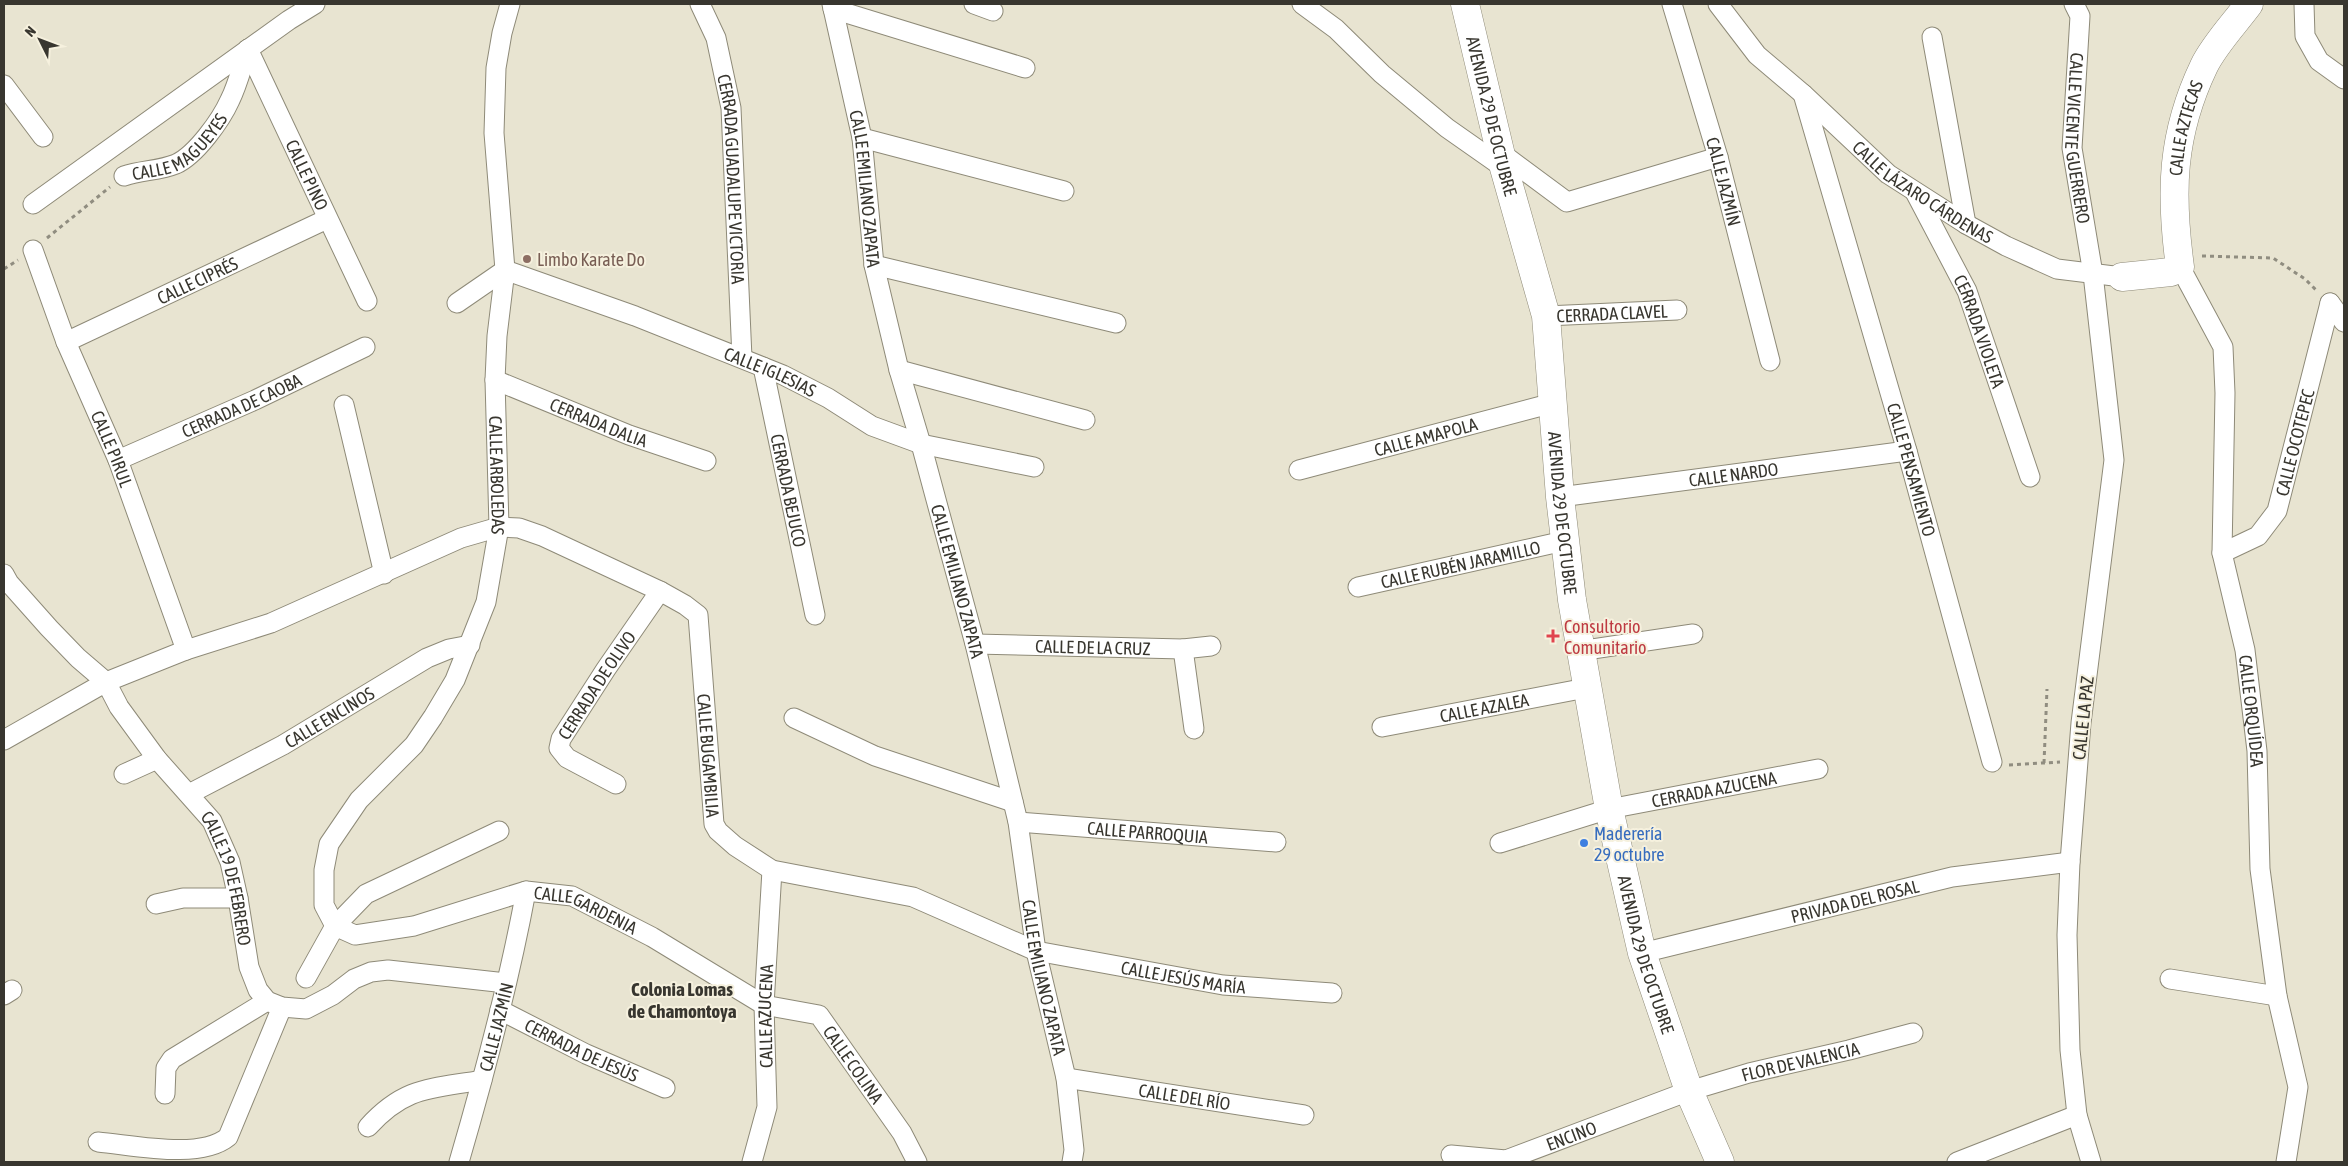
<svg xmlns="http://www.w3.org/2000/svg" width="2348" height="1166" font-family="'Asap Condensed',sans-serif">
	<style>
		.lines { fill: none; stroke-linecap: round; stroke-linejoin: round }
		.street-casing { stroke: #8e8a78; stroke-width: 21 }
		.secondary-casing { stroke: #8e8a78; stroke-width: 29 }
		.path { stroke: #908d80; stroke-width: 3; stroke-dasharray: 4 4; stroke-linecap: butt }
		.street { stroke: #fff; stroke-width: 19 }
		.secondary { stroke: #fff; stroke-width: 28 }
		.education-dot { fill: #8d6e63; stroke: #f6f1de; stroke-width: 2 }
		.health-dot { fill: #e0444e; stroke: #f6f1de; stroke-width: 2 }
		.shop-dot { fill: #3f7fe0; stroke: #f6f1de; stroke-width: 2 }
		.labels { text-anchor: middle; dominant-baseline: central; stroke-width: 4; stroke-linejoin: round; paint-order: stroke }
		.street-label { font-size: 18px; fill: #38362f; stroke: #f6f1de }
		.education-label { font-size: 18px; fill: #785e54; stroke: #f6f1de; text-anchor: start }
		.health-label { font-size: 18px; fill: #be3a42; stroke: #f6f1de; text-anchor: start }
		.shop-label { font-size: 18px; fill: #366cbe; stroke: #f6f1de; text-anchor: start }
		.neighbourhood-label { font-size: 19px; font-weight: bold; fill: #38362f; stroke: #f6f1de }
	</style>
	<rect width="100%" height="100%" fill="#e8e4d1"/>
	<g class="lines">
		<!-- street casing -->
		<g class="street-casing">
			<g id="street">
				<path id="s1" d="M510,4L502,33L496,68L494,133L505,270L497,336L495,380L499,527L486,602L455,680L433,717L414,745L359,800L329,844L324,870V905L335,926L355,935L414,926L526,891L572,896L652,937L764,1005L819,1015L902,1133L917,1162"/>
				<path id="s2" d="M700,4L716,38L731,108L742,358"/>
				<path id="s3" d="M832,4L862,138L874,265L899,370L921,444L975,644L1018,822L1036,951L1066,1078L1074,1150L1072,1162"/>
				<path d="M974,4L993,11"/>
				<path d="M1302,4L1336,29L1382,74L1447,128L1504,168"/>
				<path id="s4" d="M1672,4L1718,157L1770,361"/>
				<path id="s5" d="M1718,4L1757,55L1803,94L1888,174L1966,224L2006,246L2057,269L2122,277"/>
				<path id="s6" d="M2074,4L2080,16L2072,148L2093,274L2114,460L2081,723L2070,862L2067,935L2070,1050L2077,1115L2091,1162"/>
				<path d="M2304,4L2305,36L2319,61L2344,79"/>
				<path d="M833,9L1025,68"/>
				<path d="M1932,37L1966,224"/>
				<path id="s7" d="M248,49L367,301"/>
				<path d="M4,85L43,137"/>
				<path id="s8" d="M1803,94L1907,451L1992,762"/>
				<path d="M862,138L1064,191"/>
				<path d="M1501,153L1567,202L1718,157"/>
				<path id="s9" d="M124,176C141,170 159,171 176,164C196,155 221,120 230,100C238,84 242,66 248,49"/>
				<path id="s10" d="M1915,192L1967,291L2030,477"/>
				<path d="M33,204L289,20L315,4"/>
				<path id="s11" d="M33,250L66,342L118,460L186,650"/>
				<path d="M874,265L1116,323"/>
				<path id="s12" d="M2180,267L2223,347L2225,393L2222,553L2245,650L2257,751L2260,869L2277,996L2298,1087L2286,1162"/>
				<path id="s13" d="M505,270L635,316L783,375L828,398L872,426L921,444L1034,467"/>
				<path d="M457,303L505,270"/>
				<path d="M2330,303L2344,322"/>
				<path id="s14" d="M1546,316L1677,310"/>
				<path id="s15" d="M66,342L327,219"/>
				<path id="s16" d="M763,367L815,615"/>
				<path d="M899,370L1085,420"/>
				<path id="s17" d="M495,380L629,435L706,461"/>
				<path d="M344,405L384,574"/>
				<path id="s18" d="M118,460L255,400L365,347"/>
				<path id="s19" d="M1299,470L1553,403"/>
				<path id="s20" d="M1560,497L1907,451"/>
				<path id="s21" d="M2222,553L2258,536L2277,511L2330,303"/>
				<path id="s22" d="M4,574L9,583L49,628L78,658L106,682L119,707L157,759L212,821L230,862L238,898L249,967L258,990L267,1001L282,1007L306,1009L333,995L354,979L371,972L388,970L506,983"/>
				<path id="s23" d="M1358,587L1564,541"/>
				<path id="s24" d="M975,644L1183,649L1211,646"/>
				<path d="M1183,649L1194,729"/>
				<path d="M1579,651L1693,634"/>
				<path d="M794,718L875,756L1013,802"/>
				<path id="s25" d="M1382,727L1586,688"/>
				<path id="s26" d="M4,740L106,682L186,650L271,623L461,538L499,527L519,528L542,536L660,591L685,605L698,615L714,824L718,831L735,846L772,870L913,897L1036,951L1223,985L1332,993"/>
				<path d="M124,774L157,759"/>
				<path id="s27" d="M616,784L567,758L559,748L561,739L606,669L660,591"/>
				<path id="s28" d="M189,794L283,745L427,658L449,649L470,645"/>
				<path id="s29" d="M1018,822L1276,842"/>
				<path id="s30" d="M1500,843L1609,809L1818,769"/>
				<path d="M156,904L183,898H238"/>
				<path id="s31" d="M1642,953L1952,877L2070,862"/>
				<path d="M306,978L335,926L366,894L499,831"/>
				<path d="M2170,979L2277,996"/>
				<path d="M4,995L12,990"/>
				<path id="s32" d="M500,1010L586,1054L665,1088"/>
				<path id="s33" d="M1066,1078L1304,1115"/>
				<path d="M165,1094L166,1068L172,1059L267,1001"/>
				<path d="M368,1127C405,1086 431,1089 482,1080"/>
				<path d="M98,1142C133,1145 200,1160 228,1137L282,1007"/>
				<path id="s34" d="M1451,1155L1506,1160L1689,1091L1749,1073L1849,1050L1913,1033"/>
				<path id="s35" d="M459,1162C485,1073 509,983 526,891"/>
				<path id="s36" d="M752,1162L767,1107L764,1005L772,870"/>
				<path d="M1957,1162L2077,1115"/>
			</g>
		</g>
		<!-- secondary casing -->
		<g class="secondary-casing">
			<g id="secondary">
				<path id="s37" d="M1465,4L1504,168L1546,316L1560,497L1572,600L1609,809L1642,953L1689,1091L1720,1162"/>
				<path id="s38" d="M2122,277L2171,272L2180,267C2170,193 2171,135 2204,66C2214,45 2235,23 2249,4"/>
			</g>
		</g>
		<!-- path -->
		<g class="path">
			<path d="M47,238L110,187"/>
			<path d="M2202,256L2273,258L2305,279L2317,291"/>
			<path d="M4,269L18,260"/>
			<path d="M2044,763L2047,689"/>
			<path d="M2009,765L2060,762"/>
		</g>
		<!-- street -->
		<use href="#street" class="street"/>
		<!-- secondary -->
		<use href="#secondary" class="secondary"/>
	</g>
	<!-- markers -->
	<circle class="education-dot" cx="527" cy="259" r="5"/>
	<path class="health-dot" d="M1550.5 628.5h5v5h5v5h-5v5h-5v-5h-5v-5h5z"/>
	<circle class="shop-dot" cx="1584" cy="843" r="5"/>
	<g class="labels">
		<!-- street labels -->
		<g class="street-label">
			<text stroke="none"><textPath href="#s37" startOffset="115">AVENIDA 29 DE OCTUBRE</textPath></text>
			<text stroke="none"><textPath href="#s38" startOffset="200">CALLE AZTECAS</textPath></text>
			<text stroke="none"><textPath href="#s6" startOffset="136">CALLE VICENTE GUERRERO</textPath></text>
			<text stroke="none"><textPath href="#s9" startOffset="65">CALLE MAGUEYES</textPath></text>
			<text stroke="none"><textPath href="#s7" startOffset="139">CALLE PINO</textPath></text>
			<text stroke="none"><textPath href="#s2" startOffset="180">CERRADA GUADALUPE VICTORIA</textPath></text>
			<text stroke="none"><textPath href="#s4" startOffset="185">CALLE JAZMÍN</textPath></text>
			<text stroke="none"><textPath href="#s3" startOffset="188">CALLE EMILIANO ZAPATA</textPath></text>
			<text stroke="none"><textPath href="#s5" startOffset="280">CALLE LÁZARO CÁRDENAS</textPath></text>
			<text stroke="none"><textPath href="#s15" startOffset="145">CALLE CIPRÉS</textPath></text>
			<text stroke="none"><textPath href="#s14" startOffset="66">CERRADA CLAVEL</textPath></text>
			<text stroke="none"><textPath href="#s10" startOffset="154">CERRADA VIOLETA</textPath></text>
			<text stroke="none"><textPath href="#s13" startOffset="284">CALLE IGLESIAS</textPath></text>
			<text stroke="none"><textPath href="#s18" startOffset="135">CERRADA DE CAOBA</textPath></text>
			<text stroke="none"><textPath href="#s17" startOffset="112">CERRADA DALIA</textPath></text>
			<text stroke="none"><textPath href="#s19" startOffset="131">CALLE AMAPOLA</textPath></text>
			<text stroke="none"><textPath href="#s21" startOffset="142">CALLE OCOTEPEC</textPath></text>
			<text stroke="none"><textPath href="#s11" startOffset="214">CALLE PIRUL</textPath></text>
			<text stroke="none"><textPath href="#s8" startOffset="391">CALLE PENSAMIENTO</textPath></text>
			<text stroke="none"><textPath href="#s20" startOffset="175">CALLE NARDO</textPath></text>
			<text stroke="none"><textPath href="#s1" startOffset="474">CALLE ARBOLEDAS</textPath></text>
			<text stroke="none"><textPath href="#s16" startOffset="126">CERRADA BEJUCO</textPath></text>
			<text stroke="none"><textPath href="#s37" startOffset="520">AVENIDA 29 DE OCTUBRE</textPath></text>
			<text stroke="none"><textPath href="#s23" startOffset="105">CALLE RUBÉN JARAMILLO</textPath></text>
			<text stroke="none"><textPath href="#s3" startOffset="592">CALLE EMILIANO ZAPATA</textPath></text>
			<text stroke="none"><textPath href="#s24" startOffset="118">CALLE DE LA CRUZ</textPath></text>
			<text stroke="none"><textPath href="#s27" startOffset="142">CERRADA DE OLIVO</textPath></text>
			<text stroke="none"><textPath href="#s25" startOffset="104">CALLE AZALEA</textPath></text>
			<text stroke="none"><textPath href="#s12" startOffset="458">CALLE ORQUÍDEA</textPath></text>
			<text stroke="none"><textPath href="#s28" startOffset="160">CALLE ENCINOS</textPath></text>
			<text transform="translate(2083 718) rotate(-84)">CALLE LA PAZ</text>
			<text stroke="none"><textPath href="#s26" startOffset="901">CALLE BUGAMBILIA</textPath></text>
			<text stroke="none"><textPath href="#s30" startOffset="221">CERRADA AZUCENA</textPath></text>
			<text stroke="none"><textPath href="#s29" startOffset="130">CALLE PARROQUIA</textPath></text>
			<text stroke="none"><textPath href="#s22" startOffset="384">CALLE 19 DE FEBRERO</textPath></text>
			<text stroke="none"><textPath href="#s31" startOffset="219">PRIVADA DEL ROSAL</textPath></text>
			<text stroke="none"><textPath href="#s1" startOffset="1241">CALLE GARDENIA</textPath></text>
			<text stroke="none"><textPath href="#s37" startOffset="970">AVENIDA 29 DE OCTUBRE</textPath></text>
			<text stroke="none"><textPath href="#s26" startOffset="1472">CALLE JESÚS MARÍA</textPath></text>
			<text stroke="none"><textPath href="#s3" startOffset="998">CALLE EMILIANO ZAPATA</textPath></text>
			<text stroke="none"><textPath href="#s36" startOffset="148">CALLE AZUCENA</textPath></text>
			<text stroke="none"><textPath href="#s35" startOffset="140">CALLE JAZMÍN</textPath></text>
			<text stroke="none"><textPath href="#s32" startOffset="91">CERRADA DE JESÚS</textPath></text>
			<text stroke="none"><textPath href="#s34" startOffset="366">FLOR DE VALENCIA</textPath></text>
			<text stroke="none"><textPath href="#s1" startOffset="1561">CALLE COLINA</textPath></text>
			<text stroke="none"><textPath href="#s33" startOffset="120">CALLE DEL RÍO</textPath></text>
			<text stroke="none"><textPath href="#s34" startOffset="125">ENCINO</textPath></text>
		</g>
		<!-- education labels -->
		<g class="education-label">
			<text x="537" y="259">Limbo Karate Do</text>
		</g>
		<!-- health labels -->
		<g class="health-label">
			<text x="1564" y="626">Consultorio<tspan x="1564" dy="21">Comunitario</tspan></text>
		</g>
		<!-- shop labels -->
		<g class="shop-label">
			<text x="1594" y="833">Maderería<tspan x="1594" dy="21">29 octubre</tspan></text>
		</g>
		<!-- neighbourhood labels -->
		<g class="neighbourhood-label">
			<text x="682" y="989">Colonia Lomas<tspan x="682" dy="22">de Chamontoya</tspan></text>
		</g>
	</g>
	<!-- border -->
	<rect width="2348" height="1166" fill="none" stroke="#38362f" stroke-width="10"/>
	<!-- north arrow -->
	<g transform="translate(40 40) rotate(312)" stroke="#f6f1de" stroke-width="4" paint-order="stroke">
	<path d="M0-4L9 19L0 12L-9 19Z" fill="#38362f"/>
	<text y="-8" font-size="14" font-weight="bold" text-anchor="middle" fill="#38362f">N</text>
	</g>
</svg>
